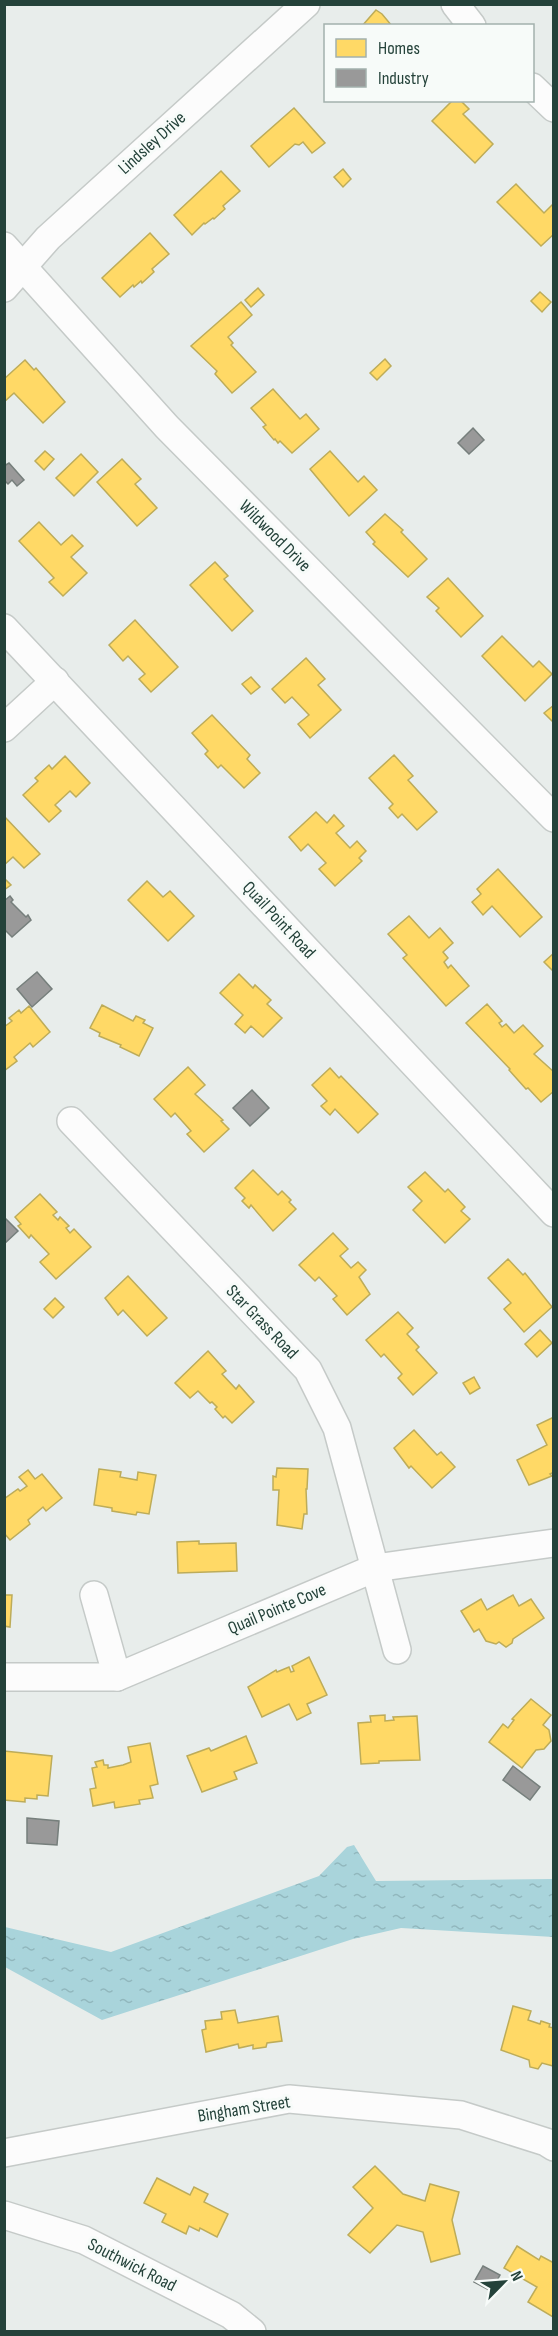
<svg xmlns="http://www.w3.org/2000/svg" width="558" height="2336" font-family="'Sofia Sans Condensed',sans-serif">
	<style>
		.water { fill: url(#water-ripples) }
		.homes { fill: #ffd966; stroke: #bdac59; stroke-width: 1.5 }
		.industry { fill: #999; stroke: #767f7c; stroke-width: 1.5 }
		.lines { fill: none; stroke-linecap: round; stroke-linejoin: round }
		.minor-casing { stroke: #c5cac8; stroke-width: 30 }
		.minor { stroke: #fcfcfc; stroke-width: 27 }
		.labels { text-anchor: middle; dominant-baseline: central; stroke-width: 6; stroke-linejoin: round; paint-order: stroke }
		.street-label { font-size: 18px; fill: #24423a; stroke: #f7fbf9 }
	</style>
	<defs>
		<pattern id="water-ripples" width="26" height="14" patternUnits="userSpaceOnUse" patternTransform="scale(1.5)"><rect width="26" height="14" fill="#a9d4db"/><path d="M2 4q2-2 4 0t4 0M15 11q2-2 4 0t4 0" fill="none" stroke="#91b7bd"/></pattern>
	</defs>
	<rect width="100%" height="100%" fill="#e8edeb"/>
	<!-- water -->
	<path class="water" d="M354,1845L376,1881L553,1879V1937L401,1928L353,1939L102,2020L5,1967V1927L111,1952L319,1876L347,1847Z"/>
	<!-- homes -->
	<g class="homes">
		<path d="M376,10L382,14L392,26H362Z"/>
		<path d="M453,100H460L469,109L463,114L493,144L475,163L432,121Z"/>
		<path d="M294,108L325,143L312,153L303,142L299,145L295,144L269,167L251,146Z"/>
		<path d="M343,169L351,179L343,187L334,177Z"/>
		<path d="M221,171L240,191L223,206L225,209L214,219L213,218L205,224L204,223L192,235L174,215Z"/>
		<path d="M516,184L544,213L554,203V234L541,246L497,202Z"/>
		<path d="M150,233L169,254L152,269L154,272L142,283L141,281L134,287L133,285L120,297L102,278Z"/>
		<path d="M258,288L264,295L251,307L245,300Z"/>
		<path d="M540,292L551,302L542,312L531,301Z"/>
		<path d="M241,302L252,315L228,337L233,343L231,345L256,372L232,393L215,374L217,371L191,346Z"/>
		<path d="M385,359L391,366L377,380L370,373Z"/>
		<path d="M25,360L34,370L36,368L65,402L43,423L14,393L4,402V379Z"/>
		<path d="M273,389L300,419L306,414L319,429L292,453L280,441L278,443L275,439L274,440L263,427L266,425L251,408Z"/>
		<path d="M45,451L54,459L44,470L35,461Z"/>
		<path d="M330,451L358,482L364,476L377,490L349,516L310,469Z"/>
		<path d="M81,454L98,472L74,496L56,478Z"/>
		<path d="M122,459L141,479L135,484L157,508L137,526L97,482Z"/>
		<path d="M385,514L403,530L401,532L427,559L408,577L373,544L375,542L366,532Z"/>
		<path d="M39,522L61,545L72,535L83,546L71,557L87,573L63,596L49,582L54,578L19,541Z"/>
		<path d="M215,562L228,576L224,579L253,611L232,631L190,585Z"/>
		<path d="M448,578L483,616L461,637L436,611L439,608L427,597Z"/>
		<path d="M135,620L178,667L151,692L139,679L145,674L128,656L123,661L109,645Z"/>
		<path d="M502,636L533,667L539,661L552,674L525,701L482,656Z"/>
		<path d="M306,658L325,679L318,685L341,710L310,738L298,724L309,715L292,697L285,703L272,689Z"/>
		<path d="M251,677L260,687L251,694L242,684Z"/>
		<path d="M554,705V723L544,713Z"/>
		<path d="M212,715L250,755L247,759L260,773L244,788L221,765L218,768L205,754L208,751L192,733Z"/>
		<path d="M394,755L413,776L408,780L437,812L417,830L402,814L398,818L389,808L393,804L369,778Z"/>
		<path d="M65,756L90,783L76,797L70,791L55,805L61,811L49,822L23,795L38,781L35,778L49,765L52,769Z"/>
		<path d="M316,812L327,823L334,815L344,826L336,833L350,848L357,841L366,851L359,858L362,861L335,886L319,869L326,863L308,844L301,851L289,837Z"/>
		<path d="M4,816L40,854L24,868L13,857L4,865Z"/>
		<path d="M498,869L542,917L520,937L492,906L483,915L472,902L481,894L477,889Z"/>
		<path d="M4,878L11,885L4,890Z"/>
		<path d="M147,881L163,897L170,891L194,916L168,941L128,900Z"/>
		<path d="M409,916L429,938L440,928L453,943L443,952L448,958L444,962L448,968L451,965L469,986L446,1006L403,958L407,955L388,934Z"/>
		<path d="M554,953V972L544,962Z"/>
		<path d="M239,974L253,988L255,985L271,1000L267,1004L282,1018L263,1037L251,1026L245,1033L235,1024L243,1015L220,993Z"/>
		<path d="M487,1004L502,1021L499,1023L502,1027L506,1024L514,1033L523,1025L543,1046L534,1054L554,1072V1091L541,1102L528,1088L526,1089L509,1070L510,1069L466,1023Z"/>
		<path d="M102,1005L133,1021L136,1016L145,1020L143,1023L153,1028L139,1056L120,1047L121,1045L99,1036L100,1033L90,1028Z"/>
		<path d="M29,1006L50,1032L33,1047L30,1043L14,1057L17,1061L4,1071V1027L12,1021L9,1018L19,1010L21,1013Z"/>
		<path d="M188,1067L205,1085L195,1094L223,1120L221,1121L229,1129L204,1152L187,1134L191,1131L175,1113L171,1117L154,1099Z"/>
		<path d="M330,1068L339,1078L341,1076L378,1114L358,1133L335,1109L330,1115L321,1106L327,1101L312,1085Z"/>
		<path d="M253,1170L278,1195L282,1191L291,1200L289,1202L296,1209L273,1231L251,1205L249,1208L242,1201L245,1198L235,1188Z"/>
		<path d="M425,1172L445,1192L448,1189L465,1207L461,1211L470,1219L445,1243L413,1210L422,1201L408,1187Z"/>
		<path d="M40,1194L57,1212L53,1215L58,1220L60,1217L69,1226L66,1228L70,1233L74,1229L91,1247L56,1279L40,1262L49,1254L31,1235L29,1238L18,1226L21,1224L15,1217Z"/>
		<path d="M333,1233L348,1249L340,1256L351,1268L358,1262L366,1270L359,1277L370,1294L347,1315L333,1299L337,1296L319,1277L315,1281L299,1265Z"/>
		<path d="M508,1259L523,1275L525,1273L552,1307L524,1332L504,1309L511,1303L488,1278Z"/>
		<path d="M128,1276L167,1318L147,1336L123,1310L118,1315L105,1298Z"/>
		<path d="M55,1298L64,1307L53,1318L44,1309Z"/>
		<path d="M398,1312L413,1328L407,1334L419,1347L416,1350L437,1373L413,1395L398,1378L402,1374L384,1354L381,1357L366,1340Z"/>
		<path d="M540,1330L552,1343L537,1357L525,1344Z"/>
		<path d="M208,1351L226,1371L222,1374L236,1389L239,1385L254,1402L232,1423L225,1416L223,1418L215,1409L217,1407L212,1402L210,1403L198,1391L190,1398L175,1383Z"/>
		<path d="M474,1377L480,1388L470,1394L463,1383Z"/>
		<path d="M554,1417V1472L550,1474L552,1476L529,1485L517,1460L547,1445L537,1425Z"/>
		<path d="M414,1430L437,1455L441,1452L455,1467L432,1488L411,1466L409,1468L394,1448Z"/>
		<path d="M277,1468L308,1469L307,1489H306L307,1514H304L302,1529L277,1525L279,1490H273V1476L276,1477Z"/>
		<path d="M99,1469L121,1472L120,1477L137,1480L138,1472L156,1475L149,1514L137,1512L136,1515L112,1511V1508L94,1505Z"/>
		<path d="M28,1470L35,1479L42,1474L62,1498L46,1511L43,1507L28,1520L30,1524L10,1540L4,1533V1499L18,1489L20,1491L27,1486L19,1477Z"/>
		<path d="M199,1541V1544L236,1543L237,1571L178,1573L177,1542Z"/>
		<path d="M4,1595H12L10,1627L4,1626Z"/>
		<path d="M513,1595L519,1606L531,1599L544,1618L513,1639L512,1643L506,1647L499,1642L496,1644L486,1641L479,1629L474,1632L461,1611L481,1599L487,1610Z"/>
		<path d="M309,1657L327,1695L307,1704L311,1713L297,1720L289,1704L262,1717L248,1687L276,1670L277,1672L289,1667L291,1672L294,1671L292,1666Z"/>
		<path d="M531,1699L551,1715L543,1725L549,1730L551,1741L544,1749L536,1750L522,1768L489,1742L503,1724L508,1728L514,1720L512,1719Z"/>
		<path d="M385,1715V1721L394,1720L393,1717L417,1716L420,1760L379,1761V1763L361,1764L358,1723L371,1722L370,1716Z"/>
		<path d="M246,1736L257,1763L234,1772L237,1779L202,1792L187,1756L209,1748L211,1751Z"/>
		<path d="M150,1743L158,1784L150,1786L153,1798L139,1800L140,1804L115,1808L114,1802L93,1806L90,1789L96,1788L92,1768L97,1767L95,1762L103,1760L104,1765H108V1768L123,1765L131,1762L128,1747Z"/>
		<path d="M4,1751L52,1756L48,1796L37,1795V1799L25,1798V1802L4,1800Z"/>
		<path d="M513,2006L531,2011L528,2020L540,2024L541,2021L550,2024L549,2027L554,2028L553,2066L542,2063L538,2069L530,2067L529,2060L501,2050Z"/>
		<path d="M235,2010L238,2023L278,2016L282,2041L267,2043L266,2047L253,2049V2045L239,2048L238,2044L206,2052L202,2030L206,2029L205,2021L222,2019L221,2012Z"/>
		<path d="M375,2166L403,2194L425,2201L430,2184L459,2192L452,2220L460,2254L431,2262L423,2232L397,2225L370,2253L348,2235L373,2208L353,2187Z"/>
		<path d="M157,2178L190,2195L194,2187L208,2194L204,2202L228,2214L217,2237L200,2228L199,2231L189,2226L186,2234L162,2222L166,2214L144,2203Z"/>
		<path d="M517,2246L539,2260L541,2256L554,2263L553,2317L528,2302L537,2287L504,2268Z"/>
	</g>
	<!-- industry -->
	<g class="industry">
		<path d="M473,428L484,440L469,454L458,443Z"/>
		<path d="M9,463L24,480L17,486L12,480L8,484L4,480V466Z"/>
		<path d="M10,896L13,900L11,902L26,917L28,915L31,920L12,937L4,929V901Z"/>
		<path d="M37,972L52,989L32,1007L17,989Z"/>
		<path d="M252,1090L269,1108L250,1126L233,1108Z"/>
		<path d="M4,1217L18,1231L4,1244Z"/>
		<path d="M513,1766L540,1787L530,1800L503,1780Z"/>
		<path d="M27,1818L59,1821L57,1845L27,1843Z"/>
		<path d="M483,2266L500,2275L491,2291L474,2282Z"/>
	</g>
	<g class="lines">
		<!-- minor casing -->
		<g class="minor-casing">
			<g id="minor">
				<path d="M455,4L472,26"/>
				<path d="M532,87L554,108"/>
				<path d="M4,246L167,427L554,818"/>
				<path d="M4,288L48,238L306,4"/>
				<path d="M4,628L554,1213"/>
				<path d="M4,728L55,681"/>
				<path d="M71,1121L308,1370L337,1428L397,1650"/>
				<path d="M94,1595L117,1677"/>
				<path d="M4,1677H117L375,1568L554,1543"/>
				<path d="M4,2153L289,2099L461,2115L546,2142L554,2147"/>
				<path d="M4,2215L84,2240L231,2315L252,2332"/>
			</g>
		</g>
		<!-- minor -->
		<use href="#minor" class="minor"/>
	</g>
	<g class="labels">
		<!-- street labels -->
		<g class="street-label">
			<text transform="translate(152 143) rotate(-42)">Lindsley Drive</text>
			<text transform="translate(275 536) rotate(45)">Wildwood Drive</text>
			<text transform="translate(279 920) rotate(47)">Quail Point Road</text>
			<text transform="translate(262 1322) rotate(46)">Star Grass Road</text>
			<text transform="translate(277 1609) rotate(-23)">Quail Pointe Cove</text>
			<text transform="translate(244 2109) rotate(-9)">Bingham Street</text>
			<text transform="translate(132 2265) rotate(27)">Southwick Road</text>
		</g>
	</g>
	<!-- border -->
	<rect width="558" height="2336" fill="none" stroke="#24423a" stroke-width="12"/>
	<!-- legend -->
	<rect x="324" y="24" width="210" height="78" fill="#f7fbf9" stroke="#a3b1ad" stroke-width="1.5"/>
	<rect x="336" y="39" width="30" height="18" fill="#ffd966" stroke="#a3b1ad" stroke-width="1.5"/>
	<text x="378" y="54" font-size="18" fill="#24423a">Homes</text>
	<rect x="336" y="69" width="30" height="18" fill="#999999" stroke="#a3b1ad" stroke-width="1.5"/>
	<text x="378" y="84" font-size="18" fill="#24423a">Industry</text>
	<!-- north arrow -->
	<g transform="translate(504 2282) rotate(65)" stroke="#f7fbf9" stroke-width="4.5" paint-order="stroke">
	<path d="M0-4.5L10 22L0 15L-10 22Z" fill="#24423a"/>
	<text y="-9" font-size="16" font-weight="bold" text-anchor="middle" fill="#24423a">N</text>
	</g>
</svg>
